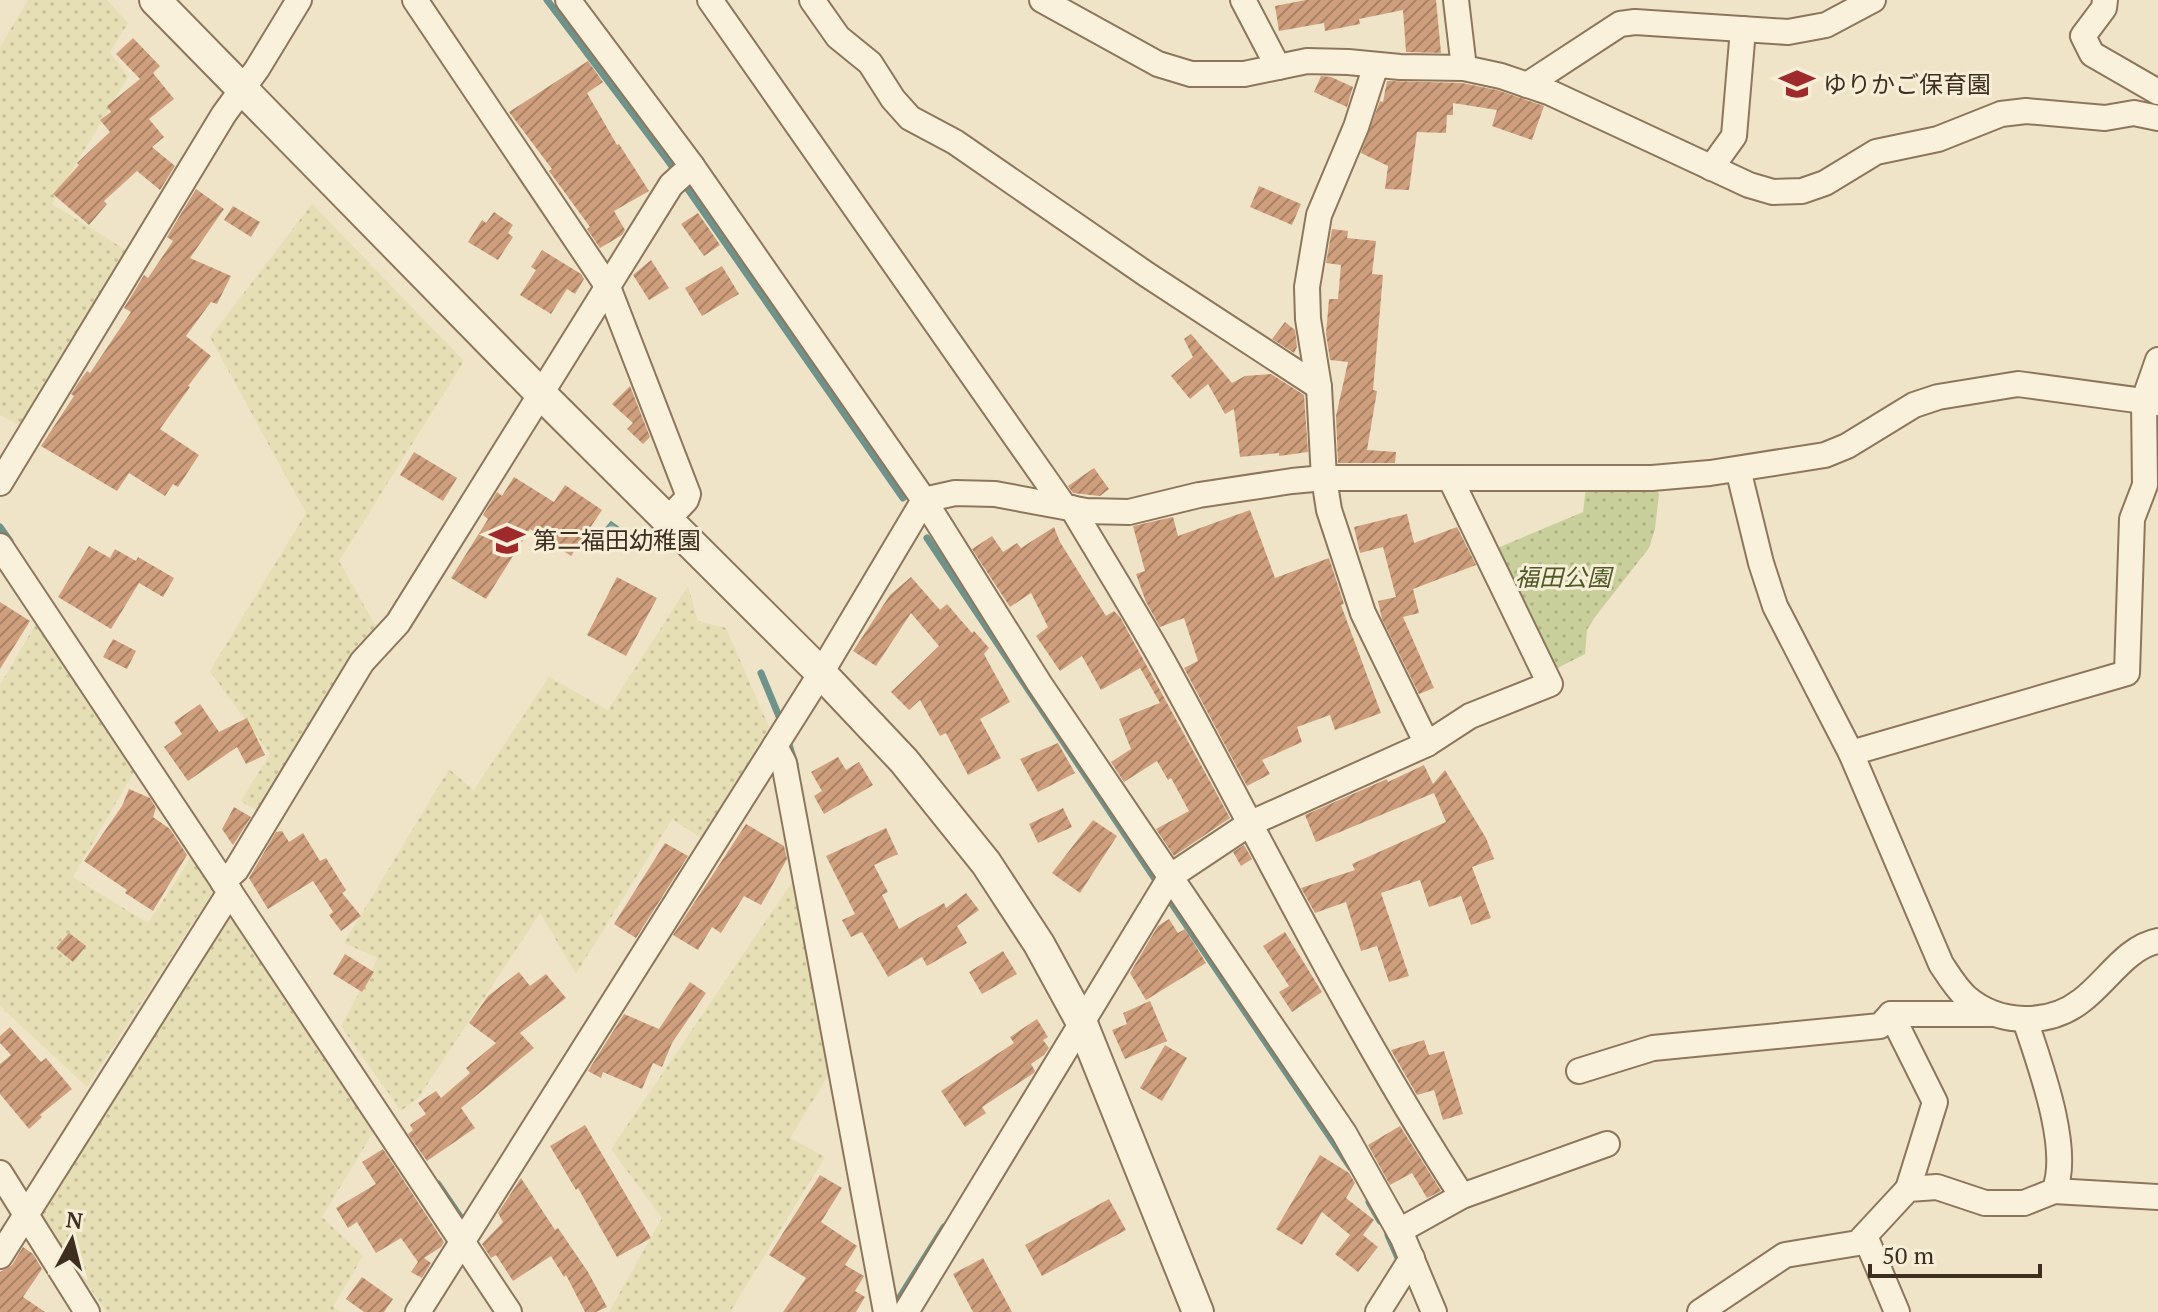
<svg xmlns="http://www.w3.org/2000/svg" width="2158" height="1312" font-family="'PT Serif','Noto Sans JP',serif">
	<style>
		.farmland { fill: url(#farmland-dots) }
		.green { fill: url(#green-dots) }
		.water { fill: url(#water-rules); stroke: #6f938a; stroke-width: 2 }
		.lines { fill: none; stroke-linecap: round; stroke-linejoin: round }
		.stream { stroke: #6f938a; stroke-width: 7 }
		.building { fill: url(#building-hatch) }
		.minor-casing { stroke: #8d765c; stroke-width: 28 }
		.tertiary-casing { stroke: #8d765c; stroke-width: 34 }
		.minor { stroke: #faf1dc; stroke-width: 24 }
		.tertiary { stroke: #faf1dc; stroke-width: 30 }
		.labels { text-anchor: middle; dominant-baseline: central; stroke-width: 6; stroke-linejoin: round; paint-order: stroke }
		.poi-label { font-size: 24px; fill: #3d2e20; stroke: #f7eed8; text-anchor: start }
		.park-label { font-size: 24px; font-style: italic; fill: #4d5a26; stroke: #f7eed8 }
	</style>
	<defs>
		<pattern id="farmland-dots" width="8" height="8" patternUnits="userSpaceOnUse" patternTransform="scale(2)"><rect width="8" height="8" fill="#e6deb5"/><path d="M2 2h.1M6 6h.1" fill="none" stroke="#c6bf9b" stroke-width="1.8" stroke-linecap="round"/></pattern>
		<pattern id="green-dots" width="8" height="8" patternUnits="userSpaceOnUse" patternTransform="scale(2)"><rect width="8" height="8" fill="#c9cf9b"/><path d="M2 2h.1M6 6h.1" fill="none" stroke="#aeb285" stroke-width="1.8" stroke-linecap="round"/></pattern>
		<pattern id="water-rules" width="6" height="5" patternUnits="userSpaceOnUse" patternTransform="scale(2)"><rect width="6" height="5" fill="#a9c4bc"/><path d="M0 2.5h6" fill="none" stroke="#8ba098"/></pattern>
		<pattern id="building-hatch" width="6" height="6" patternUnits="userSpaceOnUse" patternTransform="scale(2)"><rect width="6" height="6" fill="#cf9f7d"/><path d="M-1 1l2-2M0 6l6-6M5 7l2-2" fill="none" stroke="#a98266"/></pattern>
	</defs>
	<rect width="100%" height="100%" fill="#f0e4c8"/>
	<!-- farmland -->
	<g class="farmland">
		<path d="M28,0H107L128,23L110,52L128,77L52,204L126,250L20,426L0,415V47Z"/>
		<path d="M312,204L464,361L339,561L378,630L262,814L241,801L270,754L210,671L306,513L210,337Z"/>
		<path d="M688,586L698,621L726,628L769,727L705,840L672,819L576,974L540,913L419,1097L401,1111L341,1026L378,958L344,943L449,769L474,790L549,677L608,710Z"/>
		<path d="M38,620L135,770L73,877L148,923L195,852L214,890L87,1087L0,1006V685Z"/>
		<path d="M795,878L829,1074L790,1138L825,1157L730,1312H609L662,1218L611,1149Z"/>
		<path d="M228,904L374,1131L322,1217L363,1256L333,1307L341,1312H107L38,1215Z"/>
	</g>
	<!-- green -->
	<path class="green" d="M1586,488H1655L1659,494L1655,529L1649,548L1595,617L1587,630L1585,654L1550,672L1495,549L1583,512Z"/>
	<!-- water -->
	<path class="water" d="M611,522L630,536L619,549L601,534Z"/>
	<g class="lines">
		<!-- stream -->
		<g class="stream">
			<path d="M547,0L669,162L903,498"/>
			<path d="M0,527L10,541"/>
			<path d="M927,538L1159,885"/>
			<path d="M761,673L783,726"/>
			<path d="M787,738L795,764"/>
			<path d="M1166,895L1351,1168"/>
			<path d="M438,1184L467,1227"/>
			<path d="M1369,1202L1380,1221"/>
			<path d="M1388,1235L1399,1260"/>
			<path d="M893,1308L944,1227"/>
		</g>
	</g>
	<!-- building -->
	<g class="building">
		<path d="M1306,0H1436L1441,53L1406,52L1403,10L1359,19L1360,24L1325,31L1324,23L1279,31L1275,6Z"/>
		<path d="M133,38L160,66L153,73L174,99L149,119L164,137L152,147L175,166L160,190L137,171L104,201L107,204L89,225L53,194L79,165L77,163L110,132L100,120L111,112L107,106L140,79L116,54Z"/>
		<path d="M588,61L603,82L587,93L617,145L619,144L649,191L614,211L625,230L622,235L600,248L587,229L590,227L549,171L552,169L509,112Z"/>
		<path d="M1321,76L1331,77L1353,87L1347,107L1314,92Z"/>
		<path d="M1387,81L1462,83L1497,90L1544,106L1532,140L1492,126L1497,110L1453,103V115H1447L1446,133L1417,132L1409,190L1385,189L1388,166L1361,153L1380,101L1383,102Z"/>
		<path d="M1259,186L1301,204L1292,225L1250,207Z"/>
		<path d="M196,189L224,209L190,258L231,276L217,304L211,302L186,336L211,356L188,386L190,387L160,429L199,455L178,487L173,484L165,496L129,473L117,491L41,446L74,396L71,394L81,379L87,371L90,373L131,312L124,308L144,275L148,278L173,241L167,237Z"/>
		<path d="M233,206L260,222L251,237L224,220Z"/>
		<path d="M494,212L513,225L508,233L513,237L498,260L468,242L482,220L486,223Z"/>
		<path d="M698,213L720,245L704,256L681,224Z"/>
		<path d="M1332,229L1348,231L1347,238L1376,241L1372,274L1383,275L1373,390L1377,391L1367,450L1396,452L1395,463H1338L1336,416L1348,362L1330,360L1326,334L1329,299H1338L1341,265L1326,263Z"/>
		<path d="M542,250L581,274L584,279L575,294L567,289L551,314L520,295L536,270L531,267Z"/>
		<path d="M651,260L669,288L649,300L633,275Z"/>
		<path d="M722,266L739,294L702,316L685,288Z"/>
		<path d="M1285,322L1295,330L1297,347L1294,353L1272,339Z"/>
		<path d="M1191,334L1232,383L1245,376L1271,374L1304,395L1308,452L1279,456V453L1240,457L1234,409L1225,414L1208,384L1190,399L1171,376L1193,357L1184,339Z"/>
		<path d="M630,386L650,437L643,444L627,429L633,423L612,404Z"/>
		<path d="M414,452L457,478L443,501L400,475Z"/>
		<path d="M1094,468L1109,489L1100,496L1073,493L1068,486Z"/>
		<path d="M514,477L554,502L565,485L602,510L571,556L530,529L486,599L451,578L488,519L483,515L497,492L502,496Z"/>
		<path d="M1250,510L1275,578L1329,558L1344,604L1341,605L1381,713L1335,730L1330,715L1297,727L1302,742L1262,760L1270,774L1247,786L1184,668L1198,661L1184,618L1160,627L1146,602L1136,574L1145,571L1133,526L1173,517L1178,536Z"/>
		<path d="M1407,514L1414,543L1457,527L1476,565L1413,589L1419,613L1403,617L1434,688L1419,694L1382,619L1378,601L1396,597L1383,547L1360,553L1354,527Z"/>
		<path d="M1054,527L1060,542L1106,616L1114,611L1120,617L1230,818L1174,856L1156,829L1189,811L1171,778L1168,780L1157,761L1124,782L1111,762L1131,749L1119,719L1160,703L1140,668L1101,690L1082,656L1060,671L1036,636L1048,627L1031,593L1010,607L972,549L992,536L1003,552L1017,543L1021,548Z"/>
		<path d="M89,546L110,558L115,549L136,561L138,557L174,578L163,597L139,583L111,629L58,597Z"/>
		<path d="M617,577L657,598L626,656L587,635Z"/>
		<path d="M911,577L940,610L947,604L972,633L974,631L989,648L984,654L1010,702L980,719L1001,758L968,775L946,733L940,736L920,700L909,710L891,692L939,646L911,613L876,666L853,651L890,595Z"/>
		<path d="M0,602L30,621L0,669Z"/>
		<path d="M113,639L136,651L127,669L103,657Z"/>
		<path d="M200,704L219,732L247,718L265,755L246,764L237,747L188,781L164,747L182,734L174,722Z"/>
		<path d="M1058,743L1075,773L1038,792L1020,759Z"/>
		<path d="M838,757L846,770L859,762L873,785L824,814L814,796L822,791L811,772Z"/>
		<path d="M1424,765L1433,784L1445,770L1486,838L1494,859L1472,867L1491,918L1471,925L1461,896L1429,907L1420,880L1381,893L1409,976L1389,982L1377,946L1361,951L1346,902L1315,913L1301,888L1355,870L1352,864L1446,822L1434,793L1316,842L1305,815L1387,779L1388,782Z"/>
		<path d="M129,789L150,798L156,808L153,817L170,829L187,855L153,911L125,893L127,890L84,861L122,806Z"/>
		<path d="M234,807L251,817L233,845L222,829Z"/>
		<path d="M1063,808L1072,827L1038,843L1029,824Z"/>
		<path d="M1093,820L1117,836L1080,893L1052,873Z"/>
		<path d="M746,824L784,846L787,859L761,905L744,896L721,933L712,927L698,950L673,935Z"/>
		<path d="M886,828L898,854L874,865L888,892L882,895L899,929L944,903L946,908L966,893L979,910L957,926L967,943L927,966L922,957L888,977L862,932L851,937L842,920L855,914L826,856Z"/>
		<path d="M282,831L289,842L303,833L320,861L326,858L346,890L342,893L361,916L341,931L329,915L333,912L313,881L268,909L249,878L276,832Z"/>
		<path d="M665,843L688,856L636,938L614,924Z"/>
		<path d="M1244,845L1252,859L1241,866L1233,852Z"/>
		<path d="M1169,919L1178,933L1185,929L1206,963L1146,1000L1130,973L1158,926Z"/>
		<path d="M1285,932L1322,992L1292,1012L1279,992L1289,986L1263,946Z"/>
		<path d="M69,933L86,946L73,962L56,948Z"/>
		<path d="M1003,951L1017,974L982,994L969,972Z"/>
		<path d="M345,954L374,972L362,992L333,974Z"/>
		<path d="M519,972L530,986L546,974L566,998L520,1033L534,1048L461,1108L475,1128L427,1161L408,1134L413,1130L410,1125L426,1114L418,1103L436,1091L441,1098L470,1073L466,1068L496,1043L469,1023L488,996Z"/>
		<path d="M690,982L706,993L672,1043L662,1067L653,1063L642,1089L603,1072L601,1078L588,1071L624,1014L659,1029Z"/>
		<path d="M1150,1001L1167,1041L1125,1059L1112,1030L1127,1024L1123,1013Z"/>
		<path d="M1037,1019L1048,1037L1043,1040L1049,1048L1044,1055L1031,1064L1035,1071L1034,1073L982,1107L986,1113L965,1127L941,1091L1014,1043L1010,1037Z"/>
		<path d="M10,1027L41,1062L46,1058L72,1089L40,1115L42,1117L29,1129L0,1094V1064L11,1055L0,1043V1036Z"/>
		<path d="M1424,1040L1429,1055L1444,1051L1463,1114L1443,1120L1434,1090L1417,1095L1391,1050Z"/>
		<path d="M1165,1045L1187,1058L1162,1101L1140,1088Z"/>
		<path d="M585,1125L651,1238L617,1257L578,1188L576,1190L550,1146Z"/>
		<path d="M1400,1126L1441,1191L1427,1198L1412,1173L1390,1185L1368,1145Z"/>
		<path d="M383,1149L444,1242L441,1247L424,1258L431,1263L422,1278L411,1272L418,1262L401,1238L376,1253L357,1222L348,1228L336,1208L376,1184L362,1162Z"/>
		<path d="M1320,1155L1349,1173L1355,1183L1346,1198L1374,1220L1363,1235L1378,1247L1358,1272L1335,1254L1350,1235L1322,1212L1302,1245L1276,1229Z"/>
		<path d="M820,1175L842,1188L821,1222L857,1246L845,1265L864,1276L855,1291L865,1297L856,1312H783L806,1278L769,1255Z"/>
		<path d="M521,1178L555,1230L558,1228L588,1272L607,1307L596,1312H585L566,1275L564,1277L551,1256L513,1281L496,1255L491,1258L482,1244L503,1222L498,1213Z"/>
		<path d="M1109,1199L1126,1230L1042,1276L1025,1245Z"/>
		<path d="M23,1247L33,1254L42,1269L23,1297L45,1312H0V1272L12,1265Z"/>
		<path d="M983,1258L1012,1312H973L953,1274Z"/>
		<path d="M362,1277L393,1299L384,1312H364L346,1299Z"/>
	</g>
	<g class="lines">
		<!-- minor casing -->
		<g class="minor-casing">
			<g id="minor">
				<path d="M415,0L608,287L688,494L686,500L667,520"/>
				<path d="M568,0L692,166L924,500L1039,683L1344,1133L1403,1238L1434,1312"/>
				<path d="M710,0L1064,506"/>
				<path d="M812,0L838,37L870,63L893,99L910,118L955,142L1146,274L1319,387"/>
				<path d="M1042,0L1158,64L1191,74H1244L1307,61L1348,62L1400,67L1464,68L1501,76L1551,93L1749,185L1773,192L1802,191L1825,183L1876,152L1938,139L2001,114L2026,111L2105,118L2134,113L2158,118"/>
				<path d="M1243,0L1278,67"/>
				<path d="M1456,0L1464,68"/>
				<path d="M2105,0L2104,8L2083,36L2092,54L2158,92"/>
				<path d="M1376,65L1356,127L1319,215L1307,287L1308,319L1319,387L1324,478L1329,510L1363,613L1427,744"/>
				<path d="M1527,85L1620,24L1635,22L1788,32L1826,25L1873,0"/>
				<path d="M1711,168L1734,136L1743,29"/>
				<path d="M1738,469L1761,563L1775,606L1851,753L1941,964C1949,976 1956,988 1967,998C1999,1025 2049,1026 2081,1001C2106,983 2126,947 2158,941"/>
				<path d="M0,483L224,114L257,69L299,0"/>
				<path d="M1072,508C1105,564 1140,619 1171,676C1266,850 1354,1030 1462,1196"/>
				<path d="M0,546L509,1312"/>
				<path d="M775,746L784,763L886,1312"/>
				<path d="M1851,753L2127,673L2132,519L2145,485L2144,400L2158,360"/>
				<path d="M223,882L236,870L362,662L398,623L671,185L692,166"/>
				<path d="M1891,1014L1935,1102L1908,1189"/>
				<path d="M1579,1071L1653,1048L1880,1026L1891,1014H1991"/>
				<path d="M0,1173L87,1312"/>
				<path d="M2054,1191L2158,1197"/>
				<path d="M1399,1231L1462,1196L1607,1144"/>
				<path d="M1865,1236L1897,1312"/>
				<path d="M0,1256L230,892"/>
				<path d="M418,1312L821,673L924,500L955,493L995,494L1086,511L1129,512L1199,495L1292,481L1324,478H1652L1710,473L1825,455L1847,446L1914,405L1938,397L2018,384L2158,403"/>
				<path d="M906,1312L1171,876L1249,824L1427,744L1470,716L1550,684L1450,478"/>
				<path d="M1378,1312L1412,1258"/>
				<path d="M1700,1312L1785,1255L1858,1243L1908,1189L1937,1187L1985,1203H2024L2054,1191C2072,1150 2039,1062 2025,1020"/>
			</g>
		</g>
		<!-- tertiary casing -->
		<g class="tertiary-casing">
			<path id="tertiary" d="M155,0L541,394L821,673L904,761L986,863L1039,944L1081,1021L1198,1312"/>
		</g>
		<!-- minor -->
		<use href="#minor" class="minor"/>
		<!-- tertiary -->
		<use href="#tertiary" class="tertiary"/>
	</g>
	<!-- icons -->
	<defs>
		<g id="school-bare" transform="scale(2.76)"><path d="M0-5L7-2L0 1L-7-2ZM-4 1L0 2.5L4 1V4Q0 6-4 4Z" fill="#9e2a2b" stroke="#f7eed8" stroke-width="2.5" paint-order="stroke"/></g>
	</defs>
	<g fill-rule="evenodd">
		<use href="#school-bare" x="1797" y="84"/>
		<use href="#school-bare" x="507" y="540"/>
	</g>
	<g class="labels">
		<!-- poi labels -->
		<g class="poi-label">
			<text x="1823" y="84">ゆりかご保育園</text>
			<text x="533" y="540">第二福田幼稚園</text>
		</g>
		<!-- park labels -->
		<g class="park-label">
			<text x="1563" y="577">福田公園</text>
		</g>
	</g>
	<!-- north arrow -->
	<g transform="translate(72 1240) rotate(7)" stroke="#f7eed8" stroke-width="6" paint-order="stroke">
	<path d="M0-6L14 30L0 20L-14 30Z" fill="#3d2e20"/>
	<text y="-12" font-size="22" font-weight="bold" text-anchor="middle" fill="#3d2e20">N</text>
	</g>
	<!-- scale -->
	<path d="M1870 1264v12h170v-12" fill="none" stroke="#3d2e20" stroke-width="4"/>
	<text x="1882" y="1264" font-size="24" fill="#3d2e20" stroke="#f7eed8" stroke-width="6" paint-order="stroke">50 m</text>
</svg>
